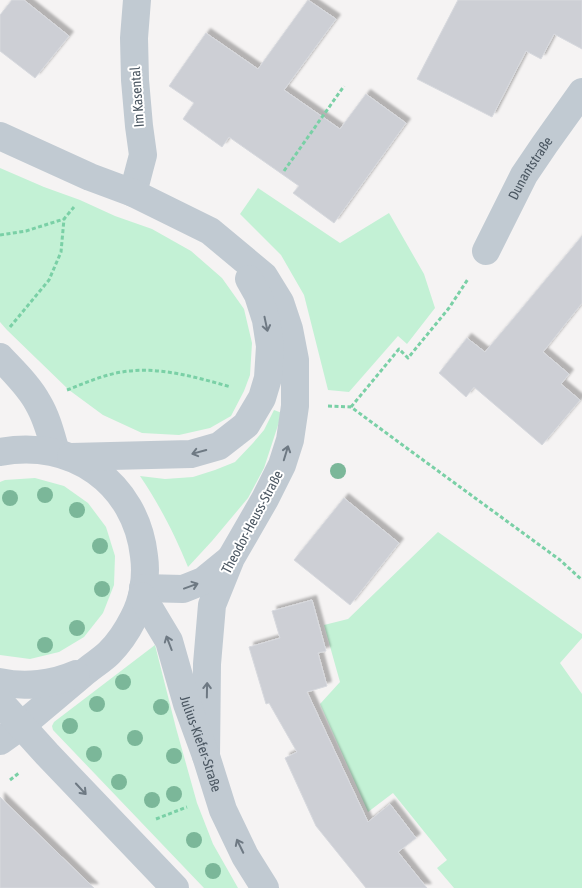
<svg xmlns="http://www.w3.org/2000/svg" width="582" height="888" font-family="'Asap Condensed',sans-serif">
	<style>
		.green { fill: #c3f1d5 }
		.building { fill: #cdcfd5; stroke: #d7d9de; filter: url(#shadow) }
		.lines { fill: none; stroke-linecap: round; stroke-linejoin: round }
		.path { stroke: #7ad0a6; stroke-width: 3; stroke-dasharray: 4 2.5; stroke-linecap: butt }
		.minor { stroke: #c1cad2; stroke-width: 28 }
		.tertiary { stroke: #c1cad2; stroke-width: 28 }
		.tree { fill: #7bb799 }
		.oneway { stroke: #6e7983 }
		.labels { text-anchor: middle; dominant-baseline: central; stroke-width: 4; stroke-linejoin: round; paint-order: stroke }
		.street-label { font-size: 14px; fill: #4a5661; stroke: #fff }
	</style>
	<defs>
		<filter id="shadow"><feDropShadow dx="4.5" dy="-4.5" stdDeviation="1" flood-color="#0004"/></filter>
	</defs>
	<rect width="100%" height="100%" fill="#f5f3f3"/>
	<!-- green -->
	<g class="green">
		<path d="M0,168L44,187L80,200L115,216L152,229L191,251L222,278L244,309L252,343L250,375L244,391L231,416L210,428L179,435L142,433L103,415L69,390L7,330L0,322Z"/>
		<path d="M258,188L340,243L389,213L424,274L435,308L407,344L398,336L349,392L328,390L304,295L281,255L240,214Z"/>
		<path d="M274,410L282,413L264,468L248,498L212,541L188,567C174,533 160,506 140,476L165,479L193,477L215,470L235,462L253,443L264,430Z"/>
		<path d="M35,478L64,486L88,503L106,527L115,556L114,585L103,613L84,637L59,652L30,659L0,655V482L5,480Z"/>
		<path d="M438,532L582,634V638L560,663L582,694V888H454L437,868L447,860L393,793L368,812L320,704L340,682L324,625L348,619Z"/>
		<path d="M155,645L176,728L197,803L213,844L238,888H204L53,730L52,726L54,722Z"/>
	</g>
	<!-- building -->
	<g class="building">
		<path d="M12,0H24L69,36L35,78L0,51V15Z"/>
		<path d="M308,0L336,19L284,90L340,129L366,94L406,123L334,223L293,193L299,186L229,137L222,147L183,119L194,103L169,86L206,33L258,69Z"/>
		<path d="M458,0H582V49L554,34L541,59L526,51L492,117L417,79Z"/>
		<path d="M582,236V303L543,352L569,374L561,384L580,400L542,445L474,387L466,397L439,373L467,338L485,352L518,313Z"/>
		<path d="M344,498L399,543L350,605L294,560Z"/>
		<path d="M312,600L326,651L318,653L327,686L307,692L368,822L390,804L416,838L398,852L427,888H366L316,826L285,758L297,752L269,703L266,704L249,647L280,638L272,611Z"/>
		<path d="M0,797L62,857L94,888H0Z"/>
	</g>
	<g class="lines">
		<!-- path -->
		<g class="path">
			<path d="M284,171L344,86"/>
			<path d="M0,235L26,231L64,219L74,207"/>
			<path d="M10,327L49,280L61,252L64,219"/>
			<path d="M67,390C85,383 103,375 122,372C159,366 195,377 231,387"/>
			<path d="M328,406L351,407L408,449L560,560L582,580"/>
			<path d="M351,407L399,349L408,358L449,308L468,279"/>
			<path d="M10,780L19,773"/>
			<path d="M156,819L187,807"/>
		</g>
		<!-- minor -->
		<g class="minor">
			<path d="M133,193L143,155L139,126L135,80L134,38L137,0"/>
			<path id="s1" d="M486,251L524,175L545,144L582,92"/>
			<path d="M0,357C13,371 29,386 38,403C47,418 51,435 56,452"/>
			<path d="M0,741L21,726"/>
		</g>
		<!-- tertiary -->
		<g class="tertiary">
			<path d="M0,136L90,177L133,193L210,231L264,276L280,302L289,329L295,360V406L290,440L282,465L265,499L231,558L212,605L207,664L206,756"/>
			<path d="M0,452C72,438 136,483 144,556C147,577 143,601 133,619C127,631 119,643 109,653C102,660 93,665 85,672C64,690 42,708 21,726"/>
			<path d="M71,457L191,454L219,446L246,425L262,398L268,378L270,346L266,320L258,295L249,279"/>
			<path d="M143,588L183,589L203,581L230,559"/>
			<path id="s2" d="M142,596L169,641L187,704L206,756L223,810L245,856L265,888"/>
			<path d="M0,682C25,688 53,684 76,674"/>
			<path d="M0,702L47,754L175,888"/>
		</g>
	</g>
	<!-- trees -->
	<g class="tree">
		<circle cx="338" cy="471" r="8"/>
		<circle cx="45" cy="495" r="8"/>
		<circle cx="10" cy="498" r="8"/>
		<circle cx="77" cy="510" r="8"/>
		<circle cx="100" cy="546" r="8"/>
		<circle cx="102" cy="589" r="8"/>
		<circle cx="77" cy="628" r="8"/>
		<circle cx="45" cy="645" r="8"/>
		<circle cx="123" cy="682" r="8"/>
		<circle cx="97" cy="704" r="8"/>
		<circle cx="161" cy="707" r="8"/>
		<circle cx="70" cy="726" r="8"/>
		<circle cx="135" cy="738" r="8"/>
		<circle cx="94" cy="754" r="8"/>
		<circle cx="174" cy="756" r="8"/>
		<circle cx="119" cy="782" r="8"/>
		<circle cx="174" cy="794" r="8"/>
		<circle cx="152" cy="800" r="8"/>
		<circle cx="194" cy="840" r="8"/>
		<circle cx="213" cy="871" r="8"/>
	</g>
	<!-- one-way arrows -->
	<defs><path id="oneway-shaft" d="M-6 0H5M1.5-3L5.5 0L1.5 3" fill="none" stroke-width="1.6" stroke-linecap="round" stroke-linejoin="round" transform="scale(1.25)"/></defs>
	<g class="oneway">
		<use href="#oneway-shaft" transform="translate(266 324) rotate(78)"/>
		<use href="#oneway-shaft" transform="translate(199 452) rotate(165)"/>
		<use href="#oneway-shaft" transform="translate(286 453) rotate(-73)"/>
		<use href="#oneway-shaft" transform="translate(191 586) rotate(-20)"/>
		<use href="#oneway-shaft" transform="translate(169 643) rotate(-111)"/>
		<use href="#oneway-shaft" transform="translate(207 690) rotate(-89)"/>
		<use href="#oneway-shaft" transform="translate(81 789) rotate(47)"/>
		<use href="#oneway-shaft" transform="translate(240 846) rotate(-116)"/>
	</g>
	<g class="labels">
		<!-- street labels -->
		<g class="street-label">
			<text transform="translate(137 97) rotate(-94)">Im Kasental</text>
			<text stroke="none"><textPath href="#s1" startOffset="94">Dunantstraße</textPath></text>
			<text transform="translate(252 522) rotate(-62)">Theodor-Heuss-Straße</text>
			<text stroke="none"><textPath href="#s2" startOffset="160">Julius-Kiefer-Straße</textPath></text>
		</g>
	</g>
</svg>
